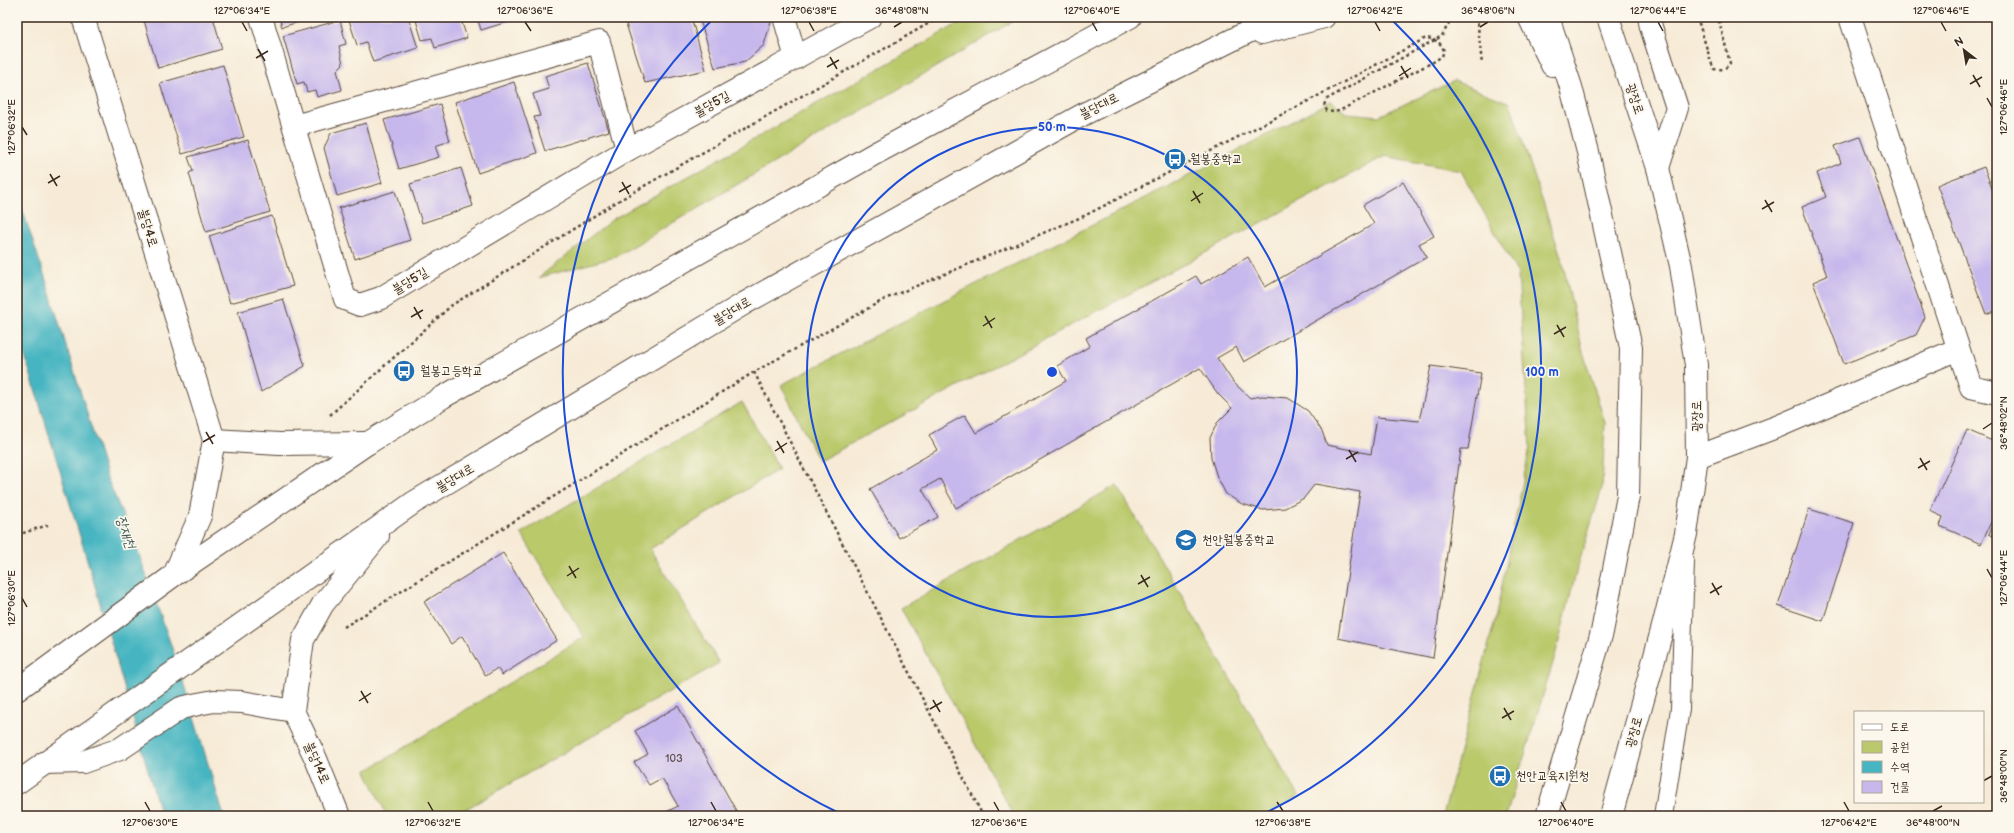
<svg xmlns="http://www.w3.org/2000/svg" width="2014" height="833" font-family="'Balsamiq Sans','Poor Story',sans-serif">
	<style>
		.green { fill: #bac96b; stroke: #7a7a44 }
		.water { fill: #47b5c1; stroke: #417070 }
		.building { fill: #c6b7ec }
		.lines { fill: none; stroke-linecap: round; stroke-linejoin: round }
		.lane-casing { stroke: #57473a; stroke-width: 20 }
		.street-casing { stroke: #57473a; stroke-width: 24 }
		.secondary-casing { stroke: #57473a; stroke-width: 24 }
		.path { stroke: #57473a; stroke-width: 2.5; stroke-dasharray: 3 3; stroke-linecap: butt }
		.lane { stroke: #fff; stroke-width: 18 }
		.street { stroke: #fff; stroke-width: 22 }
		.secondary { stroke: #fff; stroke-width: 22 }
		.path-bridge { stroke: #57473a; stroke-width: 2.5; stroke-dasharray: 3 3; stroke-linecap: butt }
		.ticks { fill: none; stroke: #3b2a1e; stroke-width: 1.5 }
		.ring { fill: none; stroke: #1d4ed8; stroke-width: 2 }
		.labels { text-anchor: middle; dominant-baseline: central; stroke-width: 3.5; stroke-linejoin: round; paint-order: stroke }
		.number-label { font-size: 11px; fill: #5e4d52 }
		.street-label { font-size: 13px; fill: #3b2a1e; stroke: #fbf7ec }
		.poi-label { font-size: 13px; fill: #3b2a1e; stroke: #fbf7ec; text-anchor: start }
		.water-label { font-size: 14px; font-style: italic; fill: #3f5b57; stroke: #fbf7ec }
		.centre { fill: #1d4ed8; stroke: #fbf7ec; stroke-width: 2 }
		.ring-label { font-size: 12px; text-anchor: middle; font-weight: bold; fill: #1d4ed8; stroke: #fbf7ec; stroke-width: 3.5; stroke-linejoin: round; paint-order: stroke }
		.neatline { fill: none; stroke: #3b2a1e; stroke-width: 1.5 }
		.ticks-label { font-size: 10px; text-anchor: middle; fill: #3b2a1e }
	</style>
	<rect width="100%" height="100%" fill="#fbf7ec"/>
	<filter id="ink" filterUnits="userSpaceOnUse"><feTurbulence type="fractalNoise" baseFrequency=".025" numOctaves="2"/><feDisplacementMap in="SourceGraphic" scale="8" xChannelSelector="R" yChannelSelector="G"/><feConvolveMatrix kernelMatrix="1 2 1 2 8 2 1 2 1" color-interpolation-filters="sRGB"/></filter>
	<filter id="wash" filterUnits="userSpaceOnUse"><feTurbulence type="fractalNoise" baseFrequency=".012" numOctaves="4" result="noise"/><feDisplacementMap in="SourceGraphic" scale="16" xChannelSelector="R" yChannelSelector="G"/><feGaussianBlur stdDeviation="0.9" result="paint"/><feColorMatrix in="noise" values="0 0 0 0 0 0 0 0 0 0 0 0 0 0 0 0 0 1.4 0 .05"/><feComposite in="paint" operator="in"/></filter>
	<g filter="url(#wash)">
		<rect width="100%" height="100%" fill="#f7ebd7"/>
		<!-- green -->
		<g class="green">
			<path d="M970,17H1020L615,257L538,278L613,219Z"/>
			<path d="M1454,81L1510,103L1562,260L1583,352L1605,423L1602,488L1577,569L1555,656L1506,816H1443L1495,620L1530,447L1518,274L1461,171L1385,156L819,461L781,385C964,288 1149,199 1331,101L1346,113L1379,116Z"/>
			<path d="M742,402L779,469L650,549L719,663L454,816H387L366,771L584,637L521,533Z"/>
			<path d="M1117,485L1299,796L1264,816H1014L901,608Z"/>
		</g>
		<!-- water -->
		<path class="water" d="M17,194L45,277L106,475L137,549L176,659L224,816H161L93,579L17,330Z"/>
		<g id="blocks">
			<!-- building -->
			<g class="building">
				<path d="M143,17H213L222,49L158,68Z"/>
				<path d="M279,17H315L282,27Z"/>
				<path d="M348,17H408L418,48L373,62L366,42L357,45Z"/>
				<path d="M415,17H460L467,38L435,48L432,38L422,40Z"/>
				<path d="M477,17H524L481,30Z"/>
				<path d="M653,17H691L706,70L645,83L626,24Z"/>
				<path d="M699,17H771V21L764,45L745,62L715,68Z"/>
				<path d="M340,20L346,44L339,46L343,64L337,70L342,90L317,97L315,90L307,92L304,82L297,84L283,36Z"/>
				<path d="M588,63L609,131L545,151L534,117L540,116L533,94L549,89L545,76Z"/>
				<path d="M223,65L244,137L182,154L160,83Z"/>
				<path d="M514,82L537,153L478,173L455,102Z"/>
				<path d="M440,104L450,141L435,146L439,157L399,169L384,120Z"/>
				<path d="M366,123L382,183L337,196L324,148L331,133Z"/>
				<path d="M1860,137L1925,317L1916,335L1844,364L1813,282L1827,276L1802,207L1826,197L1817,173L1841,163L1835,146Z"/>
				<path d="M248,140L270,212L206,232L189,173L193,171L188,157Z"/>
				<path d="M1984,167L1997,202V310L1986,314L1937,185Z"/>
				<path d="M461,168L473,206L422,223L410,184Z"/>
				<path d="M1403,182L1434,236L1419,244L1427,257L1244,362L1236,347L1217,358L1233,382L1250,398L1262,396L1288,398L1308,411L1322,431L1327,445L1371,454L1377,417L1419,421L1431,366L1481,373L1468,449H1461L1433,658L1338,638L1360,492L1315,484L1304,498L1285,508L1263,510L1242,504L1226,494L1217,477L1211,458L1210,438L1217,423L1232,408L1218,394L1200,368L956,508L940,479L922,489L938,517L899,538L870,489L937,450L929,435L965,415L976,433L1066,381L1057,366L1090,346L1086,338L1196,276L1201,284L1248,257L1265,287L1374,224L1363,205Z"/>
				<path d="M395,191L410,240L355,259L339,208Z"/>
				<path d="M272,216L293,286L230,303L209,236Z"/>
				<path d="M283,299L305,366L261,392L238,312Z"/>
				<path d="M1967,430L1997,443V509L1981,544L1940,526L1943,517L1930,511Z"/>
				<path d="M1809,509L1854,523L1823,621L1778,606Z"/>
				<path d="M1997,516V538L1989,534Z"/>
				<path d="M503,553L557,640L502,675L497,668L486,676L462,636L451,644L424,602Z"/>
				<path d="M678,706L739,816H659L678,806L662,778L649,785L634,762L648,754L635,731Z"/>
			</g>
		</g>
	</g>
	<g filter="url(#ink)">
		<use href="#blocks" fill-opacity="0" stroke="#57473a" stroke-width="1"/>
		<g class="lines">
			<!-- lane casing -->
			<g class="lane-casing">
				<path id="lane" d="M1663,816L1680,709L1685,562"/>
			</g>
			<!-- street casing -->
			<g class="street-casing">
				<g id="street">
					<path d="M261,17L345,299L360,305L381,298L627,150L870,17"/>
					<path d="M784,17L796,58"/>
					<path d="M1850,17L1971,387L1997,393"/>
					<path d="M294,126L599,42L627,150"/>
					<path d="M1697,457L1779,426L1958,349"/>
				</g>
			</g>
			<!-- secondary casing -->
			<g class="secondary-casing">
				<g id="secondary">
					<path d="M83,17L214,440L200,516L174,575"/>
					<path d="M1529,17L1552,65"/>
					<path d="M1608,17L1658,168L1681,266L1696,365L1697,457L1686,534L1664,623L1611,816"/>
					<path d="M1649,17L1651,27L1677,108L1658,168"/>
					<path d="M1262,33L1324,17"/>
					<path d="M214,440L279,444L368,443"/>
					<path d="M17,690L174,575L368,443L443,397L876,153L1130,17"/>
					<path d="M293,711L303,640L323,604L378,536"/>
					<path d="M293,711L316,759L339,816"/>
					<path d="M44,763L83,762L120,749L181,708L198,704L214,701L242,702L293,711"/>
					<path d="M17,783L413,503L745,303L1084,114L1278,17"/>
					<path d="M1547,816L1602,632L1628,496L1631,348L1588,152L1571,87L1548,17"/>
				</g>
			</g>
			<!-- path -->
			<g class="path">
				<path d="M1477,17L1482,64"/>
				<path d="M1697,17L1711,62L1714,69C1722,70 1726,69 1730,63L1718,17"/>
				<path d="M754,372L983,816"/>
				<path d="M330,415L452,305L618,201L940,17"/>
				<path d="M17,535L48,525"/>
				<path d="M344,627L754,372L885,299L1084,216L1312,99L1426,38C1435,39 1441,42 1444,51L1442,56L1435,61L1339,111L1333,112L1327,111L1324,105"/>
			</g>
			<!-- lane -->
			<use href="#lane" class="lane"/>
			<!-- street -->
			<use href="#street" class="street"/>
			<!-- secondary -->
			<use href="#secondary" class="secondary"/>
			<!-- path-bridge -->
			<g class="path-bridge">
				<path d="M1477,17L1501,20L1535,17"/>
				<path d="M1324,105L1327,99L1442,36L1452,17"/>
			</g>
		</g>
	</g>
	<!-- ticks -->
	<path class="ticks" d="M242,22L247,31M525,22L531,31M809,22L814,31M1092,22L1097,31M1375,22L1380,31M1658,22L1663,31M1941,22L1946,31M894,27L902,22M1480,27L1488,22M258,49L265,61M830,57L837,69M256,58L268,51M1401,66L1408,78M827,67L839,60M1973,75L1980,87M1399,76L1411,68M1970,84L1982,77M1987,98L1992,107M22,127L27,135M50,174L57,186M622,182L629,194M48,183L60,176M1193,191L1200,203M619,192L631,185M1765,200L1772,212M1191,201L1203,193M1762,209L1774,202M414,307L421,319M985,316L992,328M411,317L423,310M1557,325L1564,337M983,326L995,318M1554,334L1566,327M1983,429L1992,423M206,432L213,444M777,441L784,453M203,442L215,435M1349,450L1356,462M775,451L787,443M1920,458L1927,470M1346,459L1358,452M1918,468L1930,461M569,566L576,578M1987,569L1992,578M1141,575L1148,587M567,576L579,568M1712,583L1719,595M1138,584L1150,577M1710,593L1722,586M22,598L27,607M361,691L368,703M933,700L940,712M359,701L371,693M1504,708L1511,720M930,709L942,702M1502,718L1514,711M1983,781L1992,776M145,802L150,811M428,802L433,811M711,802L716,811M994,802L999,811M1277,802L1283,811M1561,802L1566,811M1844,802L1849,811M1933,811L1942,806"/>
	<!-- distance rings -->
	<g class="ring">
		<circle cx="1052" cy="372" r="245"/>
		<path d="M841 814A490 490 0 0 1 712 20M1392 20A490 490 0 0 1 1263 814"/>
	</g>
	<!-- icons -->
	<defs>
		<g id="bus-disc" transform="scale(1.15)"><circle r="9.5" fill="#1f6fb2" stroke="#fbf7ec"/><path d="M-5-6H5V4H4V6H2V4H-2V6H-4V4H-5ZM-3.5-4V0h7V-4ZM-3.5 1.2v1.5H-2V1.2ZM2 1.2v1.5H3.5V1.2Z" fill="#fff"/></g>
		<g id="school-disc" transform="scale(1.15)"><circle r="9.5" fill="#1f6fb2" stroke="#fbf7ec"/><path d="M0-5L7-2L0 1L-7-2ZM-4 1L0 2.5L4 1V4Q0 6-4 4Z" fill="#fff"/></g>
	</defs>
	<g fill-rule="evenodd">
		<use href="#bus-disc" x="1175" y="159"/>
		<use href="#bus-disc" x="404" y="371"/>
		<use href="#school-disc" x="1186" y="540"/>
		<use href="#bus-disc" x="1500" y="776"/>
	</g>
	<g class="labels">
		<!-- number labels -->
		<g class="number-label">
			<text x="674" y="758">103</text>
		</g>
		<!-- street labels -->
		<g class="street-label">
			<text transform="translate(1635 99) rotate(72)">광장로</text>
			<text transform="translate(712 104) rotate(-29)">불당5길</text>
			<text transform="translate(1099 106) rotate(-27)">불당대로</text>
			<text transform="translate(148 228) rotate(73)">불당4로</text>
			<text transform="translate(410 281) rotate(-31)">불당5길</text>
			<text transform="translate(732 311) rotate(-31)">불당대로</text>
			<text transform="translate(1697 416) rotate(-90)">광장로</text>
			<text transform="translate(455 478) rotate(-31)">불당대로</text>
			<text transform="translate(1634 732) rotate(-75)">광장로</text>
			<text transform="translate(317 763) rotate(66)">불당14로</text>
		</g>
		<!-- poi labels -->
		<g class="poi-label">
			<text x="1190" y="159">월봉중학교</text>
			<text x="420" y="371">월봉고등학교</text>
			<text x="1202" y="540">천안월봉중학교</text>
			<text x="1516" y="776">천안교육지원청</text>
		</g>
		<!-- water labels -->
		<g class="water-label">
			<text transform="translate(126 532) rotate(71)">장재천</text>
		</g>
	</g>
	<circle cx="1052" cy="372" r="6" class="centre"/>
	<g class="ring-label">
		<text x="1052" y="131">50 m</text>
		<text x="1542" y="376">100 m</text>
	</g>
	<!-- margin -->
	<rect width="2014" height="833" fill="none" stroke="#fbf7ec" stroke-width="44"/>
	<!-- legend -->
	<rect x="1854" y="711" width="130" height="92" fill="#fbf7ec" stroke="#aea59a"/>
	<rect x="1862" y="724" width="20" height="6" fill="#ffffff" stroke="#aea59a"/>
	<text x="1890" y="731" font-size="12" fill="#3b2a1e">도로</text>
	<rect x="1862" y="741" width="20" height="12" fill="#bac96b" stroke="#aea59a"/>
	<text x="1890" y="751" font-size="12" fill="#3b2a1e">공원</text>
	<rect x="1862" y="761" width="20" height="12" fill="#47b5c1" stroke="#aea59a"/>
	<text x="1890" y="771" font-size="12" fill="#3b2a1e">수역</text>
	<rect x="1862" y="781" width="20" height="12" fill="#c6b7ec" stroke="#aea59a"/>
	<text x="1890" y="791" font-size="12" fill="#3b2a1e">건물</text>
	<!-- north arrow -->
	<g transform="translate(1964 50) rotate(329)" stroke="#fbf7ec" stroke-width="3" paint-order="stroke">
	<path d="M0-3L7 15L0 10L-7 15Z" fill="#3b2a1e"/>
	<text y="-6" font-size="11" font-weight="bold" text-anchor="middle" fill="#3b2a1e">N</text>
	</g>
	<rect x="22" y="22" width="1970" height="789" class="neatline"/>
	<g class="ticks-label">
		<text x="242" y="14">127°06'34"E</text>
		<text x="525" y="14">127°06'36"E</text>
		<text x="809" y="14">127°06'38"E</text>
		<text x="902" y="14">36°48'08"N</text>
		<text x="1092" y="14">127°06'40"E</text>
		<text x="1375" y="14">127°06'42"E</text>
		<text x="1488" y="14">36°48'06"N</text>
		<text x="1658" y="14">127°06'44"E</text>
		<text x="1941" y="14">127°06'46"E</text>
		<text transform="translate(2003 107) rotate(-90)" y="4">127°06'46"E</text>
		<text transform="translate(11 127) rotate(-90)" y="4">127°06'32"E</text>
		<text transform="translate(2003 423) rotate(-90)" y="4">36°48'02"N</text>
		<text transform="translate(2003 578) rotate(-90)" y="4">127°06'44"E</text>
		<text transform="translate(11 598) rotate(-90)" y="4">127°06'30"E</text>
		<text transform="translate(2003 776) rotate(-90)" y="4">36°48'00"N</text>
		<text x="150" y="826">127°06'30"E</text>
		<text x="433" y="826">127°06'32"E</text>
		<text x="716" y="826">127°06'34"E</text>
		<text x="999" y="826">127°06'36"E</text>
		<text x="1283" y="826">127°06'38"E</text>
		<text x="1566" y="826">127°06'40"E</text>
		<text x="1849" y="826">127°06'42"E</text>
		<text x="1933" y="826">36°48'00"N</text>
	</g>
</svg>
